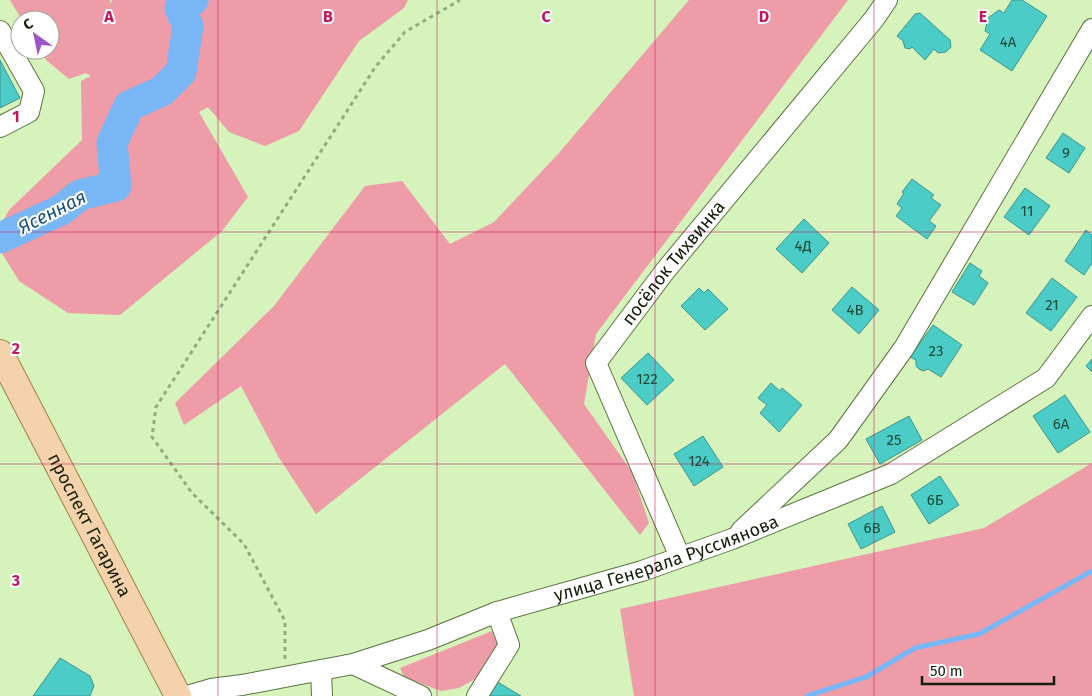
<svg xmlns="http://www.w3.org/2000/svg" width="1092" height="696" font-family="'Fira Sans',sans-serif">
  <style>
    .green { fill: #ed9ca8 }
    .lines { fill: none; stroke-linecap: round; stroke-linejoin: round }
    .stream { stroke: #79b6f6; stroke-width: 5 }
    .river { stroke: #79b6f6; stroke-width: 31 }
    .building { fill: #4bccc6; stroke: #419490 }
    .minor-casing { stroke: #597340; stroke-width: 22 }
    .major-casing { stroke: #a0814f; stroke-width: 28 }
    .path { stroke: #93ab7e; stroke-width: 3; stroke-dasharray: 4 4; stroke-linecap: butt }
    .minor { stroke: #fff; stroke-width: 20 }
    .major { stroke: #f4d3ac; stroke-width: 26 }
    .grid { fill: none; stroke: #c2185b; stroke-width: 1; stroke-opacity: 0.55 }
    .labels { text-anchor: middle; dominant-baseline: central; stroke-width: 4; stroke-linejoin: round; paint-order: stroke }
    .number-label { font-size: 15px; fill: #224a38 }
    .street-label { font-size: 18px; fill: #141e09; stroke: #fff }
    .water-label { font-size: 19px; font-style: italic; fill: #184f82; stroke: #fff }
    .grid-label { font-size: 16px; text-anchor: middle; font-weight: bold; fill: #c2185b; stroke: #fff; stroke-width: 4; stroke-linejoin: round; paint-order: stroke }
  </style>
  <rect width="100%" height="100%" fill="#d5f3ba"/>
  <g class="green">
    <path d="M10,0h100v4l2,-4h296l-4,8 -45,33 -60,90 -34,15 -36,-14 -21,-25 -9,5 49,85 -26,34 -102,84 -52,-2 -49,-32 -19,-31v-24l9,-16 73,-70 -1,-59 10,-5 -5,-3 -17,6 -23,-19 -6,-10h10v-30h-28z"/>
    <path d="M689,0h159l-252,334 -12,70 48,68 17,51 -9,12 -135,-171 -189,150 -38,-58 -37,-70 -57,39 -9,-22 99,-97 91,-120 37,-5 48,63 44,-22 65,-69z"/>
    <path d="M1092,463v233h-458l-14,-87 364,-81z"/>
    <path d="M492,631l7,16 -13,26 -27,15 -18,3 -37,-14 -4,-9z"/>
  </g>
  <g class="lines">
    <path class="stream" d="M807,696l59,-19 49,-29 64,-14 113,-63"/>
    <path class="river" d="M0,238l61,-28 19,-15 36,-9 -4,-43 17,-37 33,-15 19,-19 7,-46 -8,-18 13,-8"/>
  </g>
  <g class="building">
    <path d="M1012,0h10l25,16 -35,55 -32,-21 10,-16 -5,-3 3,-13 11,-8 5,3z"/>
    <path d="M920,13l30,27 1,7 -5,5 -8,1 -4,-4 -9,11 -13,-13 -2,2 -5,-1 -2,-7 -6,-5 18,-22z"/>
    <path d="M0,60l20,38 -20,10z"/>
    <path d="M1063,133l22,15 -16,25 -23,-15z"/>
    <path d="M912,179l22,16 -3,3 10,7 -12,16 7,5 -9,13 -31,-23 6,-8 -5,-4 7,-11 -2,-1z"/>
    <path d="M1025,188l25,18 -21,29 -25,-18z"/>
    <path d="M804,219l25,24 -27,30 -26,-24z"/>
    <path d="M1086,230l6,5v28l-8,12 -19,-14z"/>
    <path d="M970,263l12,8 -3,5 9,7 -14,22 -22,-13z"/>
    <path d="M1052,278l25,19 -26,34 -25,-18z"/>
    <path d="M852,287l27,23 -20,24 -27,-24z"/>
    <path d="M699,288l5,5 4,-4 20,20 -23,21 -24,-24z"/>
    <path d="M933,325l29,20 -21,32 -13,-8 -5,2 -4,-2 -3,-3v-6l-6,-3z"/>
    <path d="M648,353l26,27 -27,25 -26,-27z"/>
    <path d="M1092,359v13l-6,-6z"/>
    <path d="M771,383l9,8 2,-3 20,17 -23,27 -19,-19 7,-8 -9,-7z"/>
    <path d="M1065,395l25,37 -32,21 -25,-37z"/>
    <path d="M909,416l13,24 -42,24 -14,-25z"/>
    <path d="M703,436l20,31 -29,19 -20,-32z"/>
    <path d="M940,476l19,29 -30,19 -18,-29z"/>
    <path d="M882,506l13,26 -34,17 -13,-25z"/>
    <path d="M60,658l30,18 4,10 -4,10h-57z"/>
    <path d="M496,681l25,15h-33z"/>
  </g>
  <g class="lines">
    <g class="minor-casing">
      <g id="minor">
        <path d="M0,31l34,60 -5,21 -29,15"/>
        <path d="M741,531l97,-91 66,-92 188,-319"/>
        <path id="s1" d="M680,557l-84,-194 69,-92 209,-252 13,-19"/>
        <path d="M353,664l68,32"/>
        <path d="M321,670l1,26"/>
        <path id="s2" d="M187,696l24,-7 31,-4 111,-21 75,-24 69,-28 145,-41 90,-32 159,-65 155,-96 46,-62"/>
        <path d="M477,696l32,-51 -12,-33"/>
      </g>
    </g>
    <g class="major-casing">
      <g id="major">
        <path id="s3" d="M0,353l178,343"/>
      </g>
    </g>
    <path class="path" d="M285,659v-38l-41,-77 -52,-51 -40,-56 4,-30 220,-341 29,-34 55,-32"/>
    <use href="#minor" class="minor"/>
    <use href="#major" class="major"/>
  </g>
  <path class="grid" d="M218,0v696M437,0v696M655,0v696M874,0v696M0,232h1092M0,464h1092"/>
  <g class="labels">
    <g class="number-label">
      <text x="1008" y="42">4А</text>
      <text x="1066" y="153">9</text>
      <text x="1027" y="211">11</text>
      <text x="803" y="246">4Д</text>
      <text x="1052" y="305">21</text>
      <text x="855" y="310">4В</text>
      <text x="936" y="351">23</text>
      <text x="647" y="379">122</text>
      <text x="1061" y="424">6А</text>
      <text x="894" y="440">25</text>
      <text x="699" y="461">124</text>
      <text x="935" y="500">6Б</text>
      <text x="872" y="528">6В</text>
    </g>
    <g class="street-label">
      <text stroke="none"><textPath href="#s1" startOffset="338">посёлок Тихвинка</textPath></text>
      <text stroke="none"><textPath href="#s3" startOffset="194">проспект Гагарина</textPath></text>
      <text stroke="none"><textPath href="#s2" startOffset="500">улица Генерала Руссиянова</textPath></text>
    </g>
    <g class="water-label">
      <text transform="translate(52 212) rotate(-27)">Ясенная</text>
    </g>
  </g>
  <g class="grid-label">
    <text x="109" y="22">A</text>
    <text x="328" y="22">B</text>
    <text x="546" y="22">C</text>
    <text x="764" y="22">D</text>
    <text x="983" y="22">E</text>
    <text x="16" y="122">1</text>
    <text x="16" y="354">2</text>
    <text x="16" y="586">3</text>
  </g>
  <g transform="translate(35 35) rotate(327)"><circle r="24" fill="#ffffff" stroke="#a1a59d"/>
  <path d="M0-4L9 19L0 12L-9 19Z" fill="#9d56c9"/>
  <text y="-8" font-size="14" font-weight="bold" text-anchor="middle" fill="#141e09">С</text>
  </g>
  <path d="M922 676v8h132v-8" fill="none" stroke="#141e09" stroke-width="2.5"/>
  <text x="930" y="676" font-size="15" fill="#141e09" stroke="#ffffff" stroke-width="4" paint-order="stroke">50 m</text>
</svg>
